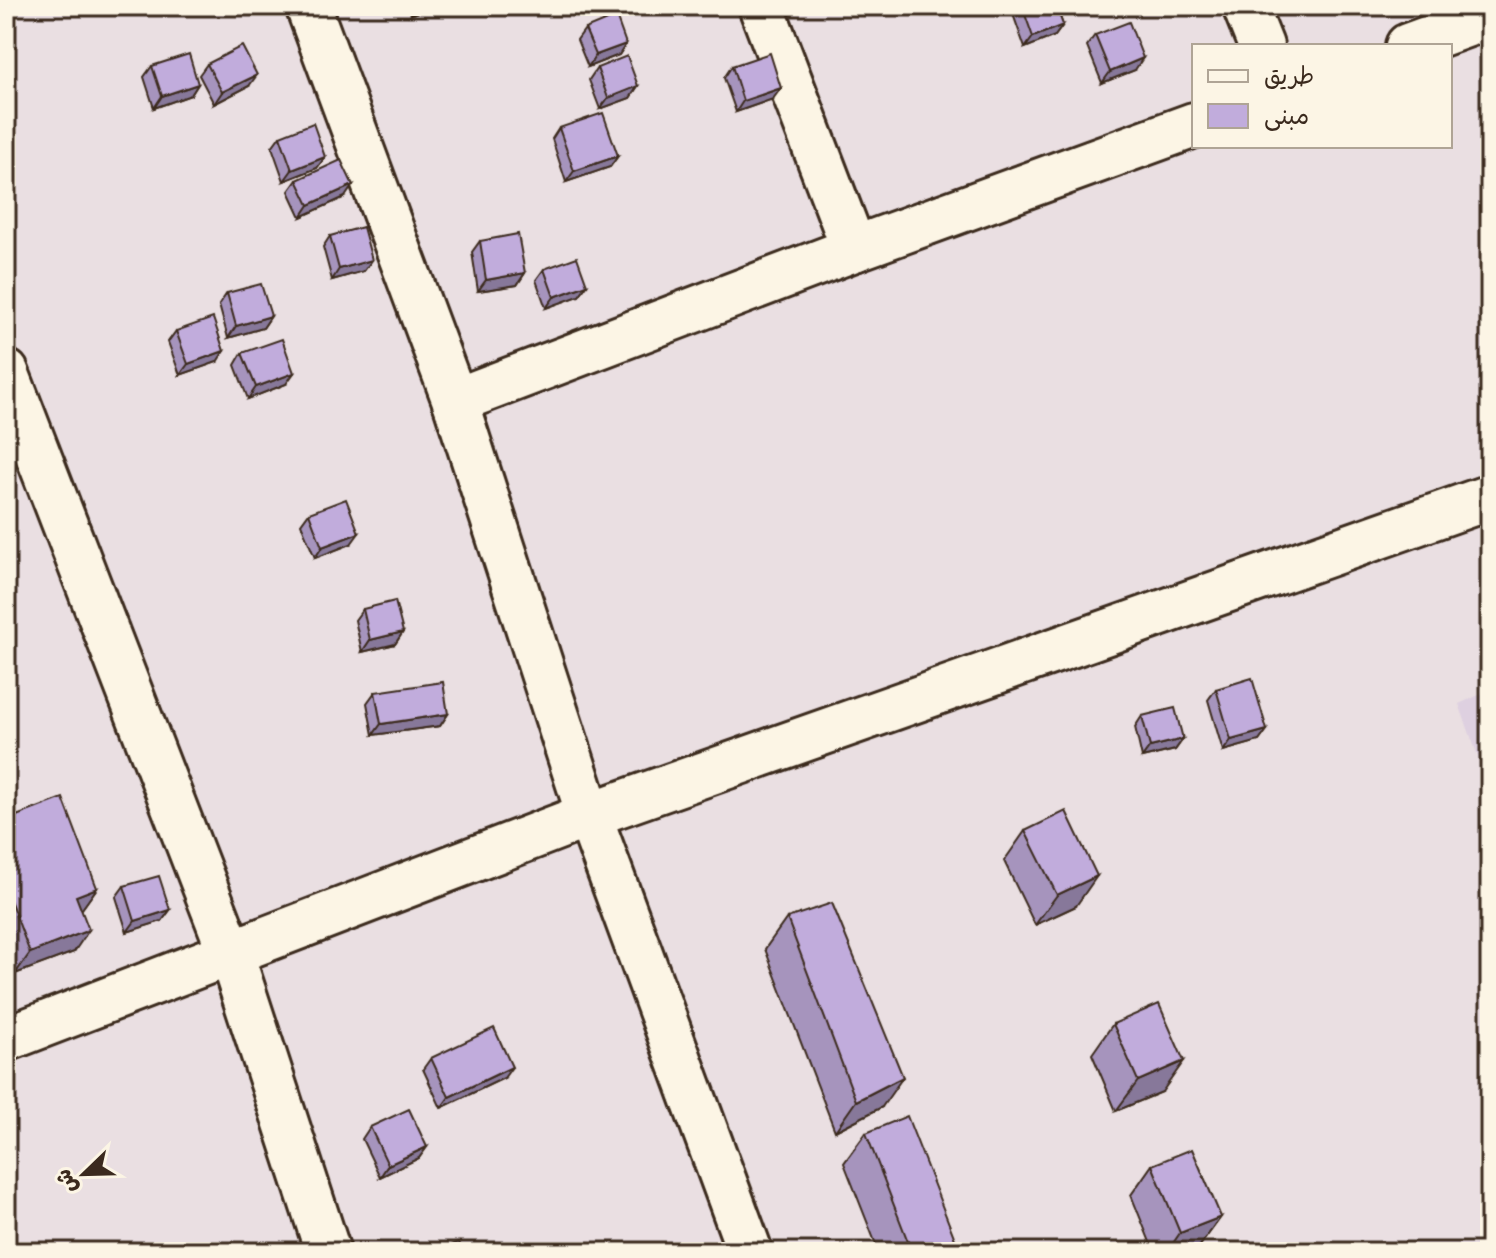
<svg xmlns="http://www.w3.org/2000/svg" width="1496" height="1258" font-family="Sriracha,'Playpen Sans Arabic',sans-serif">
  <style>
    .built { fill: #ded0e0 }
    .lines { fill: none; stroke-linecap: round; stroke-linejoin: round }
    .street-casing { stroke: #3b2a1e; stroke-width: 50 }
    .street { stroke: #fcf5e5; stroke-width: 44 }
    .wall { fill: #a694bd; stroke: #3b2a1e; stroke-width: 2 }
    .shaded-wall { fill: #87789a; stroke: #3b2a1e; stroke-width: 2 }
    .building { fill: #c1acdc; stroke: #3b2a1e; stroke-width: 2 }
  </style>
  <rect width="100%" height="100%" fill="#eadfe2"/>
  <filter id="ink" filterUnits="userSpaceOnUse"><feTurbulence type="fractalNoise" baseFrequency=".0125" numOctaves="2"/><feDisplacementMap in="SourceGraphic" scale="16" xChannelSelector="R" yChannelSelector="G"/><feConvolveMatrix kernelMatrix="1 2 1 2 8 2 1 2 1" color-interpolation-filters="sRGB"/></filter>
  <g filter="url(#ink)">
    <path class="built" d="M1490,690v99l-31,-85z"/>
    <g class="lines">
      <g class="street-casing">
        <g id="street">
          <path d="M308,6l147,395 134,414 161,437"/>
          <path d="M761,6l93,243"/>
          <path d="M1245,6l16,40"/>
          <path d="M1408,46l82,-30"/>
          <path d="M6,372l225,582 97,298"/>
          <path d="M455,401l399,-152 340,-124"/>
          <path d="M6,1039l583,-224 901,-318"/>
        </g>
      </g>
      <use href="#street" class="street"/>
    </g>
    <g class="wall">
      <path d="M133,6h35l-33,8z"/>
      <path d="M408,6h26l-23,9z"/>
      <path d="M1018,6h38l7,19 -8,11 -30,12 -12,-34z"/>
      <path d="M585,29l41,15 -7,11 -31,12 -11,-27z"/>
      <path d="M1095,35l40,35 -33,13 -15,-37z"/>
      <path d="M207,64l42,22 -35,18 -15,-29z"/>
      <path d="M152,66l46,18 -7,11 -37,13 -10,-31z"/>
      <path d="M732,66l41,33 -37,13 -12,-34z"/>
      <path d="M597,68l41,18 -8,12 -30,11 -11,-29z"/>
      <path d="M559,128l59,28 -8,11 -44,15 -14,-43z"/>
      <path d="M280,136l45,21 -8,11 -33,13 -12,-34z"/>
      <path d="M297,180l48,17 -44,20 -12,-26z"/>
      <path d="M330,236l42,24 -8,11 -32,9 -9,-33z"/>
      <path d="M480,241l45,32 -8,12 -39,6 -6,-39z"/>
      <path d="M544,269l43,16 -8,11 -33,12 -10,-28z"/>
      <path d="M227,293l44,23 -8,12 -35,10 -9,-33z"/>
      <path d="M176,331l41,31 -37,13 -12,-33z"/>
      <path d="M242,353l44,31 -38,15 -13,-34z"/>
      <path d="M309,513l42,31 -36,14 -14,-34z"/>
      <path d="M363,609l40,23 -8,12 -33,8 -7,-32z"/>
      <path d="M1216,689l51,41 -8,11 -36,10 -15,-51z"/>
      <path d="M375,692l73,22 -8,12 -67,9 -6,-32z"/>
      <path d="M1142,716l41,23 -8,11 -33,8 -7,-31z"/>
      <path d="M6,820l91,68 -16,22 -7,42 -59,22 -9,-24z"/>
      <path d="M1025,831l51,75 -41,19 -31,-64z"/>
      <path d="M124,886l46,24 -8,11 -35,11 -11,-35z"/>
      <path d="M787,918l95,189 -47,24 -70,-182z"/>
      <path d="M1113,1024l49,68 -46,19 -24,-57z"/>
      <path d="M431,1058l73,20 -63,30 -18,-39z"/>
      <path d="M370,1127l57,20 -8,11 -39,19 -18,-38z"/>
      <path d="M866,1133l94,119h-81l-35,-89z"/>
      <path d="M1152,1165l69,52 -22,30 -11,5h-34l-23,-57z"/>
    </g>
    <g class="shaded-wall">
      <path d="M141,6h27l-33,8z"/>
      <path d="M418,6h16l-23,9z"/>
      <path d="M1063,25l-8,11 -30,12 8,-11z"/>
      <path d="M626,44l-7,11 -31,12 8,-12z"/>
      <path d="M1143,58l-8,12 -33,13 8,-11z"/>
      <path d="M257,75l-8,11 -35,18 8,-12z"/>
      <path d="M198,84l-7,11 -37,13 8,-12z"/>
      <path d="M638,86l-8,12 -30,11 8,-11z"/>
      <path d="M781,88l-8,11 -37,13 7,-11z"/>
      <path d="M618,156l-8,11 -44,15 8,-11z"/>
      <path d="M325,157l-8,11 -33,13 8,-11z"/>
      <path d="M353,185l-8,12 -44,20 8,-12z"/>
      <path d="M372,260l-8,11 -32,9 7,-11z"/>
      <path d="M525,273l-8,12 -39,6 8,-11z"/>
      <path d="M587,285l-8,11 -33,12 8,-11z"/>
      <path d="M271,316l-8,12 -35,10 8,-12z"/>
      <path d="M224,351l-7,11 -37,13 8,-11z"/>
      <path d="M294,373l-8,11 -38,15 8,-12z"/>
      <path d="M359,533l-8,11 -36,14 7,-11z"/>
      <path d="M403,632l-8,12 -33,8 8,-12z"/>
      <path d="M448,714l-8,12 -67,9 8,-11z"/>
      <path d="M1267,730l-8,11 -36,10 8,-11z"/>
      <path d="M1183,739l-8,11 -33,8 8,-11z"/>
      <path d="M1097,876l-21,30 -41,19 22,-30z"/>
      <path d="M97,888l-15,21 -21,9 15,-22z"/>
      <path d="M170,910l-8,11 -35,11 8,-11z"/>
      <path d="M89,930l-15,22 -59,22 15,-21z"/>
      <path d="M1184,1061l-22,31 -46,19 22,-30z"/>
      <path d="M512,1067l-8,11 -63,30 8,-11z"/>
      <path d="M903,1077l-21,30 -47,24 21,-30z"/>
      <path d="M427,1147l-8,11 -39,19 8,-12z"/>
      <path d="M1221,1217l-22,30 -11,5h-21l13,-19z"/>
    </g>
    <g class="building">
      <path d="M1022,6h34l7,19 -30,12z"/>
      <path d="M616,16l10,28 -30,11 -11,-26z"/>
      <path d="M1129,22l14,36 -33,14 -15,-37z"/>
      <path d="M242,46l15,29 -35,17 -15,-28z"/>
      <path d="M770,53l11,35 -38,13 -11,-35z"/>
      <path d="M189,54l9,30 -36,12 -10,-30z"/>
      <path d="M627,56l11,30 -30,12 -11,-30z"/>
      <path d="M603,113l15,43 -44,15 -15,-43z"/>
      <path d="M313,123l12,34 -33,13 -12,-34z"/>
      <path d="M341,160l12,25 -44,20 -12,-25z"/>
      <path d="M363,227l9,33 -33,9 -9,-33z"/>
      <path d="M518,234l7,39 -39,7 -6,-39z"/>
      <path d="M577,257l10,28 -33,12 -10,-28z"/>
      <path d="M261,284l10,32 -35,10 -9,-33z"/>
      <path d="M213,318l11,33 -36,13 -12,-33z"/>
      <path d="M282,339l12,34 -38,14 -14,-34z"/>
      <path d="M346,499l13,34 -37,14 -13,-34z"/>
      <path d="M395,601l8,31 -33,8 -7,-31z"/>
      <path d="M1252,678l15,52 -36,10 -15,-51z"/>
      <path d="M443,682l5,32 -67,10 -6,-32z"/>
      <path d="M1175,708l8,31 -33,8 -8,-31z"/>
      <path d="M63,798l34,90 -21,8 13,34 -59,23 -24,-64v-69z"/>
      <path d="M1066,811l31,65 -40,19 -32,-64z"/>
      <path d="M159,876l11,34 -35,11 -11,-35z"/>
      <path d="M832,903l71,174 -47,24 -69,-183z"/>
      <path d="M1159,1004l25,57 -46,20 -25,-57z"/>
      <path d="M494,1028l18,39 -63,30 -18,-39z"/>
      <path d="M409,1109l18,38 -39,18 -18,-38z"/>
      <path d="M907,1116l53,136h-48l-46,-119z"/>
      <path d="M1192,1149l29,68 -41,16 -28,-68z"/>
      <path d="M459,1242l4,10h-29z"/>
    </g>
  </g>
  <rect width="1496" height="1258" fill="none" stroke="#fcf5e5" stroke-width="32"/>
  <rect x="16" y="16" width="1464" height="1226" fill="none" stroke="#3b2a1e" stroke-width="3" filter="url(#ink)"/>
  <rect x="1192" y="44" width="260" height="104" fill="#fcf5e5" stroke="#afa495" stroke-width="2"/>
  <rect x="1208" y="70" width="40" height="12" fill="#fcf5e5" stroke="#afa495" stroke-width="2"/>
  <text x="1264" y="84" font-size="24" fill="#3b2a1e">طريق</text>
  <rect x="1208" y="104" width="40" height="24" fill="#c1acdc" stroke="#afa495" stroke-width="2"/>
  <text x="1264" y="124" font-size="24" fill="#3b2a1e">مبنى</text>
  <g transform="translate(84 1174) rotate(247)" stroke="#fcf5e5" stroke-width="6" paint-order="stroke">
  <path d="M0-6L14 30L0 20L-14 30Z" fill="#3b2a1e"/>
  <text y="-12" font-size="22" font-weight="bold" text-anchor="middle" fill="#3b2a1e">ش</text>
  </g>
</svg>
